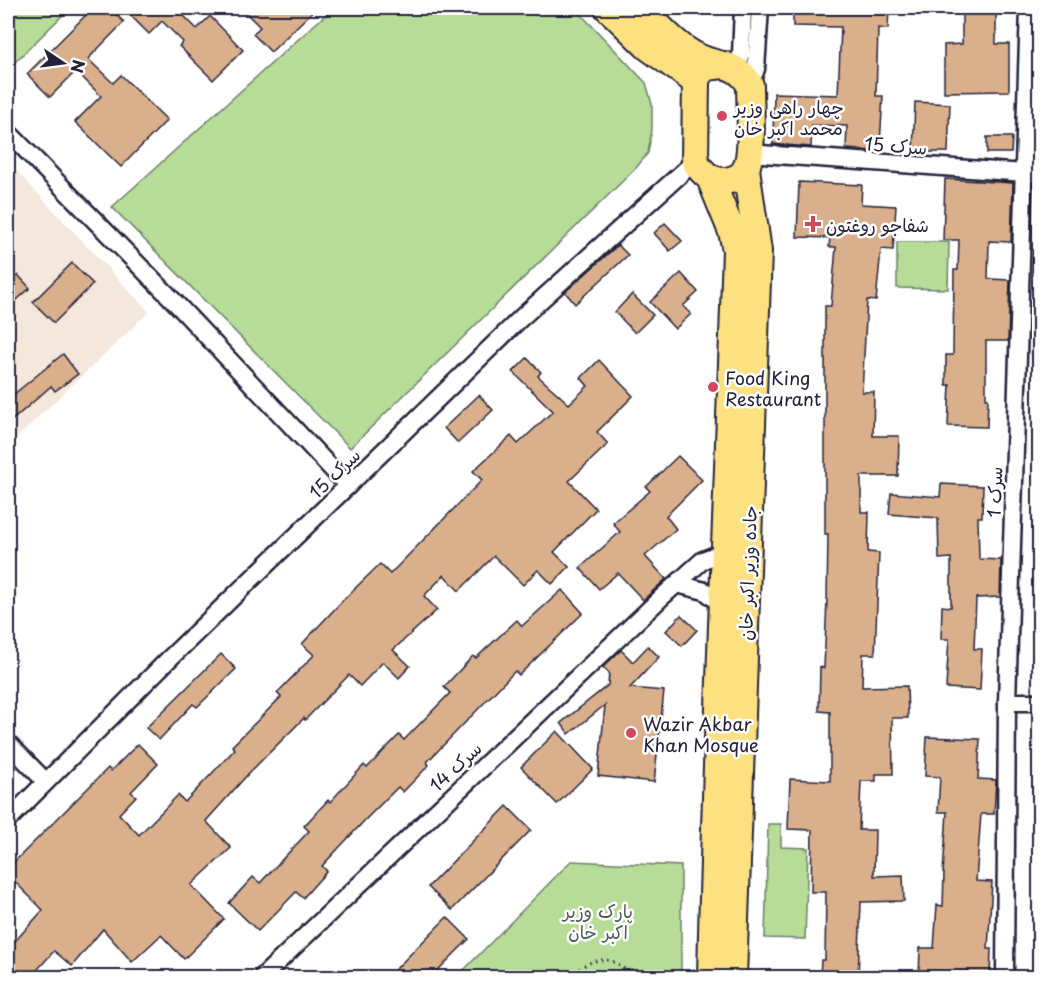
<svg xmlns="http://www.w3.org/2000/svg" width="1047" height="985" font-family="'Playpen Sans','Playpen Sans Arabic',sans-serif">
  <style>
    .built { fill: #f4e7dc }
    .green { fill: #b6dc98; stroke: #6c7f6a; stroke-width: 1.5 }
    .building { fill: #daaf8b; stroke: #22223b; stroke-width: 1.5 }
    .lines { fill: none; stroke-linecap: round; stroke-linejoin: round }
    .minor-casing { stroke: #22223b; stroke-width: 21 }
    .primary-casing { stroke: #22223b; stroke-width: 30 }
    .path { stroke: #22223b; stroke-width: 3; stroke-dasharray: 1.5 4.5; stroke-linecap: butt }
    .minor { stroke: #fff; stroke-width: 16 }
    .primary { stroke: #fde080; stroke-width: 26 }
    .poi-dot { fill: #d1495b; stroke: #fff; stroke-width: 2 }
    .labels { text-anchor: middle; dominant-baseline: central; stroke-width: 5; stroke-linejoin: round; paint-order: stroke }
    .poi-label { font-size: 18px; fill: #22223b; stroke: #fff; text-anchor: start }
    .street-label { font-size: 18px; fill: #22223b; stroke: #fff }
    .park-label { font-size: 18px; fill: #4e5a57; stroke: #fff }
  </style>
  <rect width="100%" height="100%" fill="#fff"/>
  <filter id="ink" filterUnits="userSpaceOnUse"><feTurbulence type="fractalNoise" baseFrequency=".0167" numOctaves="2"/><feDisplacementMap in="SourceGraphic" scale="12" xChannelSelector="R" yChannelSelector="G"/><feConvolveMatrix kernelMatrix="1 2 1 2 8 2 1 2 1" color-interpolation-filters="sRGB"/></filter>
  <g filter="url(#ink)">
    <path class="built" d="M8,162l141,150 -141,134z"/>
    <g class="green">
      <path d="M8,8h62l-62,61z"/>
      <path d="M333,8h242l71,75 6,21v25l-4,24 -12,15 -286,280 -238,-241z"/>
      <path d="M897,242h52l-1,47 -51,-1z"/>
      <path d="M768,824h13v23l27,1 -3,91 -40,-1z"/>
      <path d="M571,861l110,5v111h-224z"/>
    </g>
    <g class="building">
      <path d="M93,8h16l15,14 -36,37 25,24 8,-8 46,45 -46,47 -46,-45 26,-26 -25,-25 -26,26 -23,-23z"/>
      <path d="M123,8h53l21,21 13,-13 33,34 -30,30 -34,-34 4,-4 -21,-21 -13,13z"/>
      <path d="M241,8h75l-45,44 -18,-18 7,-7z"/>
      <path d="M793,8h96l-1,21 -10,-1 -2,68h7l-1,15 -2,33 -6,-1v8l-28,-2 1,-23 -35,-1 -1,22 -38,-3 1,-51 64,2 3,-68 -48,-1z"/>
      <path d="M962,8h34v36h13v47l-65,1v-47l18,-1z"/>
      <path d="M915,102l35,2 -2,48h-35z"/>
      <path d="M987,137h25l-1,16h-24z"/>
      <path d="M945,179l68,4 -2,59 -22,-1 -1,38 22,1 -2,61h-22v57h2l-1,29 -39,-1 2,-41h-4v-30h7l1,-85h4l1,-30h-16z"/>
      <path d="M799,182l63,3 -1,19 35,2 -3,44 -12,-1 -5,52 -9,-1 -5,92h12l-1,44h26l-1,40h-37v36h8l-1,40 11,1 -4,101h-12l-1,33 45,-1 1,32h-16l1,56h-17v7h-15l-2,49h16l-1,46 29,-1 1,26 -43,1 -3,76h-38l1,-18h4l1,-68h-15l1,-62 -24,-1 2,-50 40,2v-69l-11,-1 1,-44 4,1 3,-68 1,-66h-3v-228h6l5,-59h-7l1,-9 -33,-1z"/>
      <path d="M665,223l17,18 -12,10 -16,-18z"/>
      <path d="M618,245l10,10 -53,49 -10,-12z"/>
      <path d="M72,263l21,21 -39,39 -21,-21z"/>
      <path d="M681,273l17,19 -15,14 8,8 -16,15 -25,-27z"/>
      <path d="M18,275l12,13 -22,20v-23z"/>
      <path d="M632,294l21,21 -18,18 -20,-21z"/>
      <path d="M63,354l15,20 -23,17 -4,-5 -43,38v-25z"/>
      <path d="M527,358l14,14 -3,4 31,28 19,-18 -7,-8 18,-18 34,36 -36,36 11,12 -39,37 27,28 -42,43 15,15 -17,17 -14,-14 -15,15 -29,-29 -35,35 -15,-16 -20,21 13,14 -44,40 17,16 -11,12 -16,-16 -23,24 -11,-11 -44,45 -1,-2 -55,55 -43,48 25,27 -40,37 33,34 -40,40 -23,-24 -29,27 -29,-33 -31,37 -18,-15 -24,27h-22v-29l35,-39 -35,-35v-7l100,-100 3,3 27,-27 20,20 -27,28 5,4 -17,18 20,21 39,-40 7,7 50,-53 -3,-3 49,-49 -4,-4 37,-38 -12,-11 43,-46 35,-34 10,10 92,-94 -9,-9 38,-35 7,8 35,-33 -40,-39z"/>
      <path d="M479,395l14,15 -35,33 -14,-15z"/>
      <path d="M678,456l24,24 -36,36 10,13 -31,27 21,23 -23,21 -25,-27 -19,16 -19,-21 40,-36 -7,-9 37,-32 -4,-4z"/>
      <path d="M941,484l42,2 -1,31h-4l1,42 22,1 -1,37 -24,1 -2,51h8l-2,41 -34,-2 3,-49h-8l1,-33 9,1v-49l-12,1 -1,-41 -49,-4 2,-21 49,4z"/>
      <path d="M562,590l21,23 -64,62 -4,-4 -88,91 2,3 -26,27 -5,-5 -33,33 -43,46 5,5 -24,27 -7,-6 -38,39 -29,-28 24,-26 7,6 49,-52 -5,-5 24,-26 2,2 34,-37 3,3 32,-33 5,5 46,-47 -6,-6 29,-31 3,2 41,-38 5,6z"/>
      <path d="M681,615l16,15 -15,16 -16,-15z"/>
      <path d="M648,646l11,11 -29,31 34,3 -10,91 -56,-6 7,-71 -36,29 -8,-11 47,-38 1,-12 -6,-6 18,-17 12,12z"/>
      <path d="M221,654l15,15 -39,38 -4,-3 -34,36 -13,-12z"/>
      <path d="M557,731l36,38 -36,35 -36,-37z"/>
      <path d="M927,737l53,2 -2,40 18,1 -2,34h-13l-5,67 16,1 -4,67h3l-1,29h-71l1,-30h14l3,-43 6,1 1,-33h-1l4,-61h-9l2,-35 -15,-1z"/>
      <path d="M507,806l24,24 -79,80 -24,-23z"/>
      <path d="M447,917l22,22 -39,39h-43z"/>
    </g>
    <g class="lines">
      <g class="minor-casing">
        <g id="minor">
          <path d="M737,69l4,-14 2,-47"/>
          <path d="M750,85l6,-16 4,-61"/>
          <path d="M8,132l162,165 178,189"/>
          <path d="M749,153l291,21"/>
          <path d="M677,584l28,7 19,15"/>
          <path d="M1007,702h33"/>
          <path d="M8,743l38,39"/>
          <path d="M8,820l161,-161 353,-342 173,-156"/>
          <path d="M261,978l402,-382 40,-36 23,-9"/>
          <path d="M1005,978l2,-276 22,-694"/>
        </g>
      </g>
      <g class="primary-casing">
        <g id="primary">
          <path d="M608,8l40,39 48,35"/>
          <path d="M640,8c18,16 35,38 58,49 22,11 38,4 52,28 0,19 4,70 -5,85 -3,7 -13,10 -20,11 -14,1 -23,-8 -30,-20l1,-79 2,-7 8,-8 18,-2"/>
          <path d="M710,178l22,54 4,18c-8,243 -20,485 -25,728"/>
          <path d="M733,978l25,-727 -12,-82"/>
        </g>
      </g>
      <path class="path" d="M571,978c16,-22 45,-26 60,0"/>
      <use href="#minor" class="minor"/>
      <use href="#primary" class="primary"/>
    </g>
  </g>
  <g class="poi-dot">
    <circle cx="722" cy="116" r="6"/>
    <path d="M810 215h6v6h6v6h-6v6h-6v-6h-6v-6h6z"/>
    <circle cx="713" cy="387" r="6"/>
    <circle cx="631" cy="733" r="6"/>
  </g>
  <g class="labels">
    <g class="poi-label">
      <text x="734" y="106">چهار راهی وزیر<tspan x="734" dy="21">محمد اکبر خان</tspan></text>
      <text x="826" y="224">شفاجو روغتون</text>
      <text x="725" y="377">Food King<tspan x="725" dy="21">Restaurant</tspan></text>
      <text x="643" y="723">Wazir Akbar<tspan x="643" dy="21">Khan Mosque</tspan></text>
    </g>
    <g class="street-label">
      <text transform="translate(896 145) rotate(4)">سرک 15</text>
      <text transform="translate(334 473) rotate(-44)">سرک 15</text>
      <text transform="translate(994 492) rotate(-88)">سرک 1</text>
      <text transform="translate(747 573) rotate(-88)">جاده وزیر اکبر خان</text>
      <text transform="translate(455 766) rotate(-43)">سرک 14</text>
    </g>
    <g class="park-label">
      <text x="598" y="910">پارک وزیر<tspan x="598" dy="21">اکبر خان</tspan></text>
    </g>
  </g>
  <rect width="1047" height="985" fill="none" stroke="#fff" stroke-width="30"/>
  <rect x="15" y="15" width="1017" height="955" fill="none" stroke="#22223b" stroke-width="2" filter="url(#ink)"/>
  <g transform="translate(63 63) rotate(103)" stroke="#ffffff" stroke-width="4.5" paint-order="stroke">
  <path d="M0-4.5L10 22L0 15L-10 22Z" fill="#22223b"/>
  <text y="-9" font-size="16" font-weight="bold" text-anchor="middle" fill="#22223b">N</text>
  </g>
</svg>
